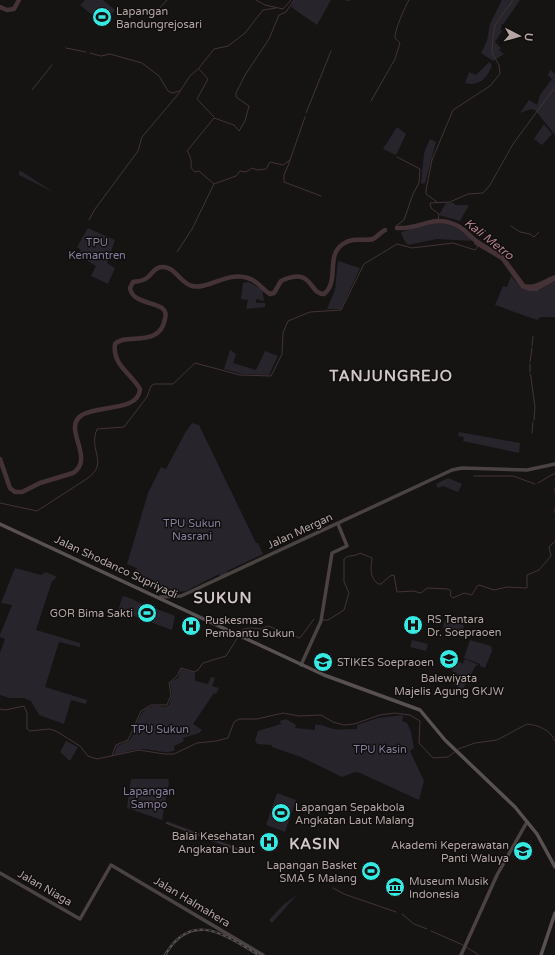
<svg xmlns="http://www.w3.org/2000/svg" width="555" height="955" font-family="'Varela Round',sans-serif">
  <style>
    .green { fill: #27242c }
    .water { fill: #443237 }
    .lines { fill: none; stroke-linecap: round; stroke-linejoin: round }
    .stream { stroke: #443237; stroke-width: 1 }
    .river { stroke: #443237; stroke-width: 4.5 }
    .secondary { stroke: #4a4342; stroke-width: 3.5 }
    .primary { stroke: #595151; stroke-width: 3.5 }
    .rail-casing { stroke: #554e4d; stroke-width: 2.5 }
    .rail { stroke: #100f0e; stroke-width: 1; stroke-dasharray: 3; stroke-linecap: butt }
    .labels { text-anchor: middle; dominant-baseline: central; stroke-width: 3; stroke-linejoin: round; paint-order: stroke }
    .poi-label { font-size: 11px; fill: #b5a5a5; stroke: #100f0e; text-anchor: start }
    .park-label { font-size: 11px; fill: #897d9f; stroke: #100f0e }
    .street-label { font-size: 11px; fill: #b5a5a5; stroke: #100f0e }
    .water-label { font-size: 12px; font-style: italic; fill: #af7d89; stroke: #100f0e }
    .district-label { font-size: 15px; font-weight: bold; letter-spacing: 1px; fill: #d1c7c6; stroke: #100f0e }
  </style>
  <rect width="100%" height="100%" fill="#151413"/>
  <g class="green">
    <path d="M85,0h18l12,10 -12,14 -23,-19z"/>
    <path d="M294,0h37l-14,25 -26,-18z"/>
    <path d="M502,0h18l-20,29 2,2 -7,11 6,6 -2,2 5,4 -11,7 -12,-8 6,-12 3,-17z"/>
    <path d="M489,62l3,3c-4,13 -14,22 -27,18l4,-11 7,3z"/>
    <path d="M550,70l5,4v61l-20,-25 -4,-1 -11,4 9,-13 8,5 3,-10 12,-16 -4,-4z"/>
    <path d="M544,124l8,10 -10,11 -8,-6z"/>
    <path d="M397,127l9,7 -10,21 -13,-6z"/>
    <path d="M430,139l6,3 -11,41 -4,1 3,-31z"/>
    <path d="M19,171h2l32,21 -34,-17z"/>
    <path d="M446,203h8l1,2h14l-9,16 -21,-6z"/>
    <path d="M439,222l18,6 12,7 3,6 -35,-2 -29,6 -4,-5 -3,-8z"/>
    <path d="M88,228l27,12 -8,23 8,5 -7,16 -17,-8 5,-10 -18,-11 3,-5 -4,-3z"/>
    <path d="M338,261l22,7 -19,41h-14l8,-19z"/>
    <path d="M511,276l10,12 19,2 15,-9v36h-14l-4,3 -42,-15 8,-19 4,1z"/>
    <path d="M248,282l14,7 2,12 -8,-2v4h9v4l-19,2 2,-9 -7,-1 2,-16z"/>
    <path d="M230,350l6,4 -3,9 23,7 9,-19 13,5 -9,19 -27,-1 -18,-5z"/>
    <path d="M192,423l7,2 57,118h2l5,11 -36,17 1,2 -8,4 -1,-3 -33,17 -23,2 -8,-12 -21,-7 3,-6 -10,-4 21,-71 13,-26 5,2 19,-36z"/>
    <path d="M459,432l61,11 -1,10 -56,-12 1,-4 -6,-1z"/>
    <path d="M448,478l14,6 -4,8 -15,-6 -5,2 -2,-4z"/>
    <path d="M15,568l26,7 5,-3 11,5 -5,4 -16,49 44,13v4l-21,-5 -14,45 42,13 -1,4 -15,-4 -7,24 -25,-9 -8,-14 -7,-3h-14l-10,-3v-42l5,-14 -5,-2v-2l12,-30 -11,-2z"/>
    <path d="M123,596c11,2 16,8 24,10 10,3 19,6 28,10l-3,14 -54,-20z"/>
    <path d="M446,620l18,5 -1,6 -19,-2 -1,-5z"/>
    <path d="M412,640l16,4 -2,7 -16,-4z"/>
    <path d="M470,640l21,6 1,5 -7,17 -5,-2v-2l-16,-6z"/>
    <path d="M465,659l14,6h-3l-13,24 -9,-4 4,-11 -6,-3 4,-10 6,2v2z"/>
    <path d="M181,669l14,4v8l13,3 3,-7 4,1 -3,8 7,2 -3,6 -2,-1 -21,31 9,6 -3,3 -16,5 1,3 -10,5 1,4c-11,5 -21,-1 -32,-1 -10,0 -20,4 -29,6l3,-9 13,-6c7,-11 7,-31 23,-34 6,-1 11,3 16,-1l3,-11 -2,-12 8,-4z"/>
    <path d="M403,715l-1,6 5,2 4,9 3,16 -4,3 14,30 -5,19 -59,-27 -5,-1 -13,5 -41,-20 -29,-10v-2l-15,-1 -2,-4 3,-9 23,-7 -1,-3 6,-2 10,6 -1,3 20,2v-5c8,-1 12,3 19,4 7,1 16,0 23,0v-4l21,-7z"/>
    <path d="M66,741l12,6 -8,14 -10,-9z"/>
    <path d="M131,779h37l1,4 -7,37 -35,-12z"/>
    <path d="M277,793l19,7 -11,32 -19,-7z"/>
    <path d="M167,821l82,31 -1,3 -82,-31z"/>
    <path d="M297,895l-25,28 -3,-3 14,-15z"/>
  </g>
  <path class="water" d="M477,239l27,17 21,28c10,3 20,-6 30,-9v6l-18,10h-8l-8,-3 -20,-28 -27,-16z"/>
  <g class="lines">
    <g class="stream">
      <path d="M256,0l9,5 18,4 8,-9"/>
      <path d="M346,0h4"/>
      <path d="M158,10l9,-10"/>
      <path d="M66,48l20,4"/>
      <path d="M90,53l11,3 9,-2 32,9 17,13 9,15 4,2 8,-2 10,-15 9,-8 15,-19 14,-3 17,-13 18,-23 13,-2"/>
      <path d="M199,69l9,10 -11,20 17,18"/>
      <path d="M32,90l20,-25"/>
      <path d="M371,101l24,-42 5,-16 -5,-5c-1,-6 10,-32 14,-38"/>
      <path d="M306,113l25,-62"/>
      <path d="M290,161l-6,14v7l37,14"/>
      <path d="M214,184l22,-8 4,-5 6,1 6,-4 5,2 9,-1 4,-7 13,3 7,-5 15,-43"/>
      <path d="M437,202l-11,-8v-4l6,-30 21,-50 37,-24 10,-12 -1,-9 -7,-12 1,-16 2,-12 18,-25"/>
      <path d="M89,220l6,-11 43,-58 4,-14 38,-45"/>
      <path d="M438,220l1,-6 -8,-6 -1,-5 20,-1 18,-8 15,-1 7,-8 23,-41 42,-57"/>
      <path d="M396,226l8,-6 9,-26 6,-11 1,-14 -23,-12"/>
      <path d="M511,226l9,6 10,2 4,3 5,-5"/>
      <path d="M177,252l15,-23 22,-45 -15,-13 -4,1c-7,-5 -2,-9 -5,-15 0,-2 -2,-4 -3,-6l27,-33 20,7 5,6 6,-10 4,-15 -13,-9v-4l9,-18 24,-36 10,-24 7,-3 8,-12"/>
      <path d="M532,346l1,-10"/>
      <path d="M530,362l2,-14"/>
      <path d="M530,364v8"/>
      <path d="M530,374l1,3"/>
      <path d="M531,378l4,29 -1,13"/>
      <path d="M532,433l1,-11"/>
      <path d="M474,476h39l22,8"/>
      <path d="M538,483l17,-10"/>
      <path d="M555,488v4"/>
      <path d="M0,503l37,8 51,-33c21,-16 0,-27 9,-49l27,-2 23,-30 4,-11 3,-2h19l22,-21 45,12 31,1 11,-22 1,-21 5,-12 22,-9 31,-2 23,-46 33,-20 15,4 41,-5 22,7 3,-4"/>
      <path d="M555,508v5"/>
      <path d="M323,620h5l16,-10 5,-17 -5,-11v-23c5,-5 11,-2 16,-6l12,5c-1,11 -3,18 6,26h3l9,-8 4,-1 3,17 16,-1 8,2 6,-5 21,1 3,2 -1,4 3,3 11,-5 8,2 5,-9 2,-1 15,5 13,-3 20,1v-13l12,-5 12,-14 -2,-9 6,-6"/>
      <path d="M0,709l5,1 19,-4 3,7v16l3,2 19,-2 7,2 24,15 8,10 9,3 42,-9 25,4h10l23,-11 19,-2 12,-3 6,-16 5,-3h18l26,-6 16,3 22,-1 12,7 11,3 10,-1 26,-9 15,-2 15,2 10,6 -1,22 14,15 15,-1 8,-6"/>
      <path d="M458,749l17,-6 22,-3 30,-16c11,1 24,6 28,17"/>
      <path d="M112,756l4,-11 12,-5 13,-29 10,-6h16l4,-10 -2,-12 8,-7 4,-8 13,4 4,-2 5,-7 23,-7 17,-27 8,-1 10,1 7,-3 32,12 14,-19"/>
      <path d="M166,823l82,30"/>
      <path d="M333,888l11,6 52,18"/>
      <path d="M402,914l12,10 13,5"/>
      <path d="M431,931l32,14"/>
      <path d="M466,947l13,8"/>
    </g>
    <g class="river">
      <path d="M0,7l7,3 7,-1 5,-9"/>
      <path d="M397,228c25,2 35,-15 61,-2 8,4 14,13 22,18"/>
      <path d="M0,459l10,29 5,4h7l18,-9 33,-10c23,-15 -12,-45 9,-58 15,-10 57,-3 58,-26 -9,-16 -28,-24 -25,-45 11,-12 44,5 50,-25 1,-5 1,-8 -3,-11 -10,-6 -30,-6 -32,-20l3,-6c5,-1 12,-1 15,-5 5,-4 7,-10 14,-10 13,-1 18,16 30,19 16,4 35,-15 56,-8 10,3 14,11 22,16l4,-1 7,-12c33,-15 27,13 43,13 16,-13 1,-38 19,-50 11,-8 21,-2 30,-5 4,-2 8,-7 12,-9"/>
    </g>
    <g class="secondary">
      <path d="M160,597l21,-1 11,-5 260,-121 10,-2 65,2 28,-6"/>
      <path d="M301,665l20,-44 11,-68 15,-7 -9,-22"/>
      <path d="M0,873l80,46 31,-54 152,90"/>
      <path d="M461,955l36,-80 30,-53"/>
    </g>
    <g class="primary">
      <path d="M0,524l324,151 96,35 25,30 70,67 22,27 18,33"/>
      <path d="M541,955l14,-42"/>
    </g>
    <g class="rail-casing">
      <path id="rail" d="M165,955c27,-46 61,-19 94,0"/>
    </g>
    <use href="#rail" class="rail"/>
  </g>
  <defs>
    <g id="stadium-disc" transform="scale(1)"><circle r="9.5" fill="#36eae4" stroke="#100f0e"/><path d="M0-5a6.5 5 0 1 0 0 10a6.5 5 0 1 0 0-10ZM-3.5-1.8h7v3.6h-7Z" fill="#111"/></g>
    <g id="hospital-disc" transform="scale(1)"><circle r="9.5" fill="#36eae4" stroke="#100f0e"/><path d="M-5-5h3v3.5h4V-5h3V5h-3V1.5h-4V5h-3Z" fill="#111"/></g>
    <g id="university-disc" transform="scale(1)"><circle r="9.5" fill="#36eae4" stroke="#100f0e"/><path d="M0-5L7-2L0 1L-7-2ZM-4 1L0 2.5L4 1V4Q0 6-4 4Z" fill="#111"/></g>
    <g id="museum-disc" transform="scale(1)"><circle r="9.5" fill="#36eae4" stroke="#100f0e"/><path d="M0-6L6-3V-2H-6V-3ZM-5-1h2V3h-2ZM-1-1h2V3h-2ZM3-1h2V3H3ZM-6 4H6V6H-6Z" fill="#111"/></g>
  </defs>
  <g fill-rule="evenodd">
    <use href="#stadium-disc" x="102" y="17"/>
    <use href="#stadium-disc" x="147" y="613"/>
    <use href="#hospital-disc" x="413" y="625"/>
    <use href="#hospital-disc" x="191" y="626"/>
    <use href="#university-disc" x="449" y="659"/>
    <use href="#university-disc" x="323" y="662"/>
    <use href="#stadium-disc" x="281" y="813"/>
    <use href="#hospital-disc" x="269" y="842"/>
    <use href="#university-disc" x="523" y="851"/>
    <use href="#stadium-disc" x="371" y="871"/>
    <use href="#museum-disc" x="395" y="887"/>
  </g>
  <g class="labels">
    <g class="poi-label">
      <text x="116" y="11">Lapangan<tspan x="116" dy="13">Bandungrejosari</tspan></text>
      <text x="133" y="613" text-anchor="end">GOR Bima Sakti</text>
      <text x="427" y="619">RS Tentara<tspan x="427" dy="13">Dr. Soepraoen</tspan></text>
      <text x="205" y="620">Puskesmas<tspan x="205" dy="13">Pembantu Sukun</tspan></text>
      <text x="337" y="662">STIKES Soepraoen</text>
      <text x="449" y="678" text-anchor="middle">Balewiyata<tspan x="449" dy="13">Majelis Agung GKJW</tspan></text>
      <text x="295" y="807">Lapangan Sepakbola<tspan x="295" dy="13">Angkatan Laut Malang</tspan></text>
      <text x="255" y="836" text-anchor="end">Balai Kesehatan<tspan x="255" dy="13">Angkatan Laut</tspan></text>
      <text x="509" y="845" text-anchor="end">Akademi Keperawatan<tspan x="509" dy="13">Panti Waluya</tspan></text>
      <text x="357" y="865" text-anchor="end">Lapangan Basket<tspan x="357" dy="13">SMA 5 Malang</tspan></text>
      <text x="409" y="881">Museum Musik<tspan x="409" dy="13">Indonesia</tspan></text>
    </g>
    <g class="park-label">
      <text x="97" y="242">TPU<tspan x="97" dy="13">Kemantren</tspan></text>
      <text x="192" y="523">TPU Sukun<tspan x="192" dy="13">Nasrani</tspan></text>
      <text x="160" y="729">TPU Sukun</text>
      <text x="380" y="749">TPU Kasin</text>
      <text x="149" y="791">Lapangan<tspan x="149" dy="13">Sampo</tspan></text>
    </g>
    <g class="street-label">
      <text transform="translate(300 531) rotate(-25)">Jalan Mergan</text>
      <text transform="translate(116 567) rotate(25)">Jalan Shodanco Supriyadi</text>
      <text transform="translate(45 888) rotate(30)">Jalan Niaga</text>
      <text transform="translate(192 902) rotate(31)">Jalan Halmahera</text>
    </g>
    <g class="water-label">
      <text transform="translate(489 239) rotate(38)">Kali Metro</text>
    </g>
    <g class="district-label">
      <text x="391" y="376">TANJUNGREJO</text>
      <text x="223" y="598">SUKUN</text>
      <text x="315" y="844">KASIN</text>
    </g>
  </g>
  <g transform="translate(519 36) rotate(96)" stroke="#100f0e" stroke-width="3" paint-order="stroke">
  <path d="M0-3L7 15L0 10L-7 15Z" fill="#b5a5a5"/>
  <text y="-6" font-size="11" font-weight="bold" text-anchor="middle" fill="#b5a5a5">U</text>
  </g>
</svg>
